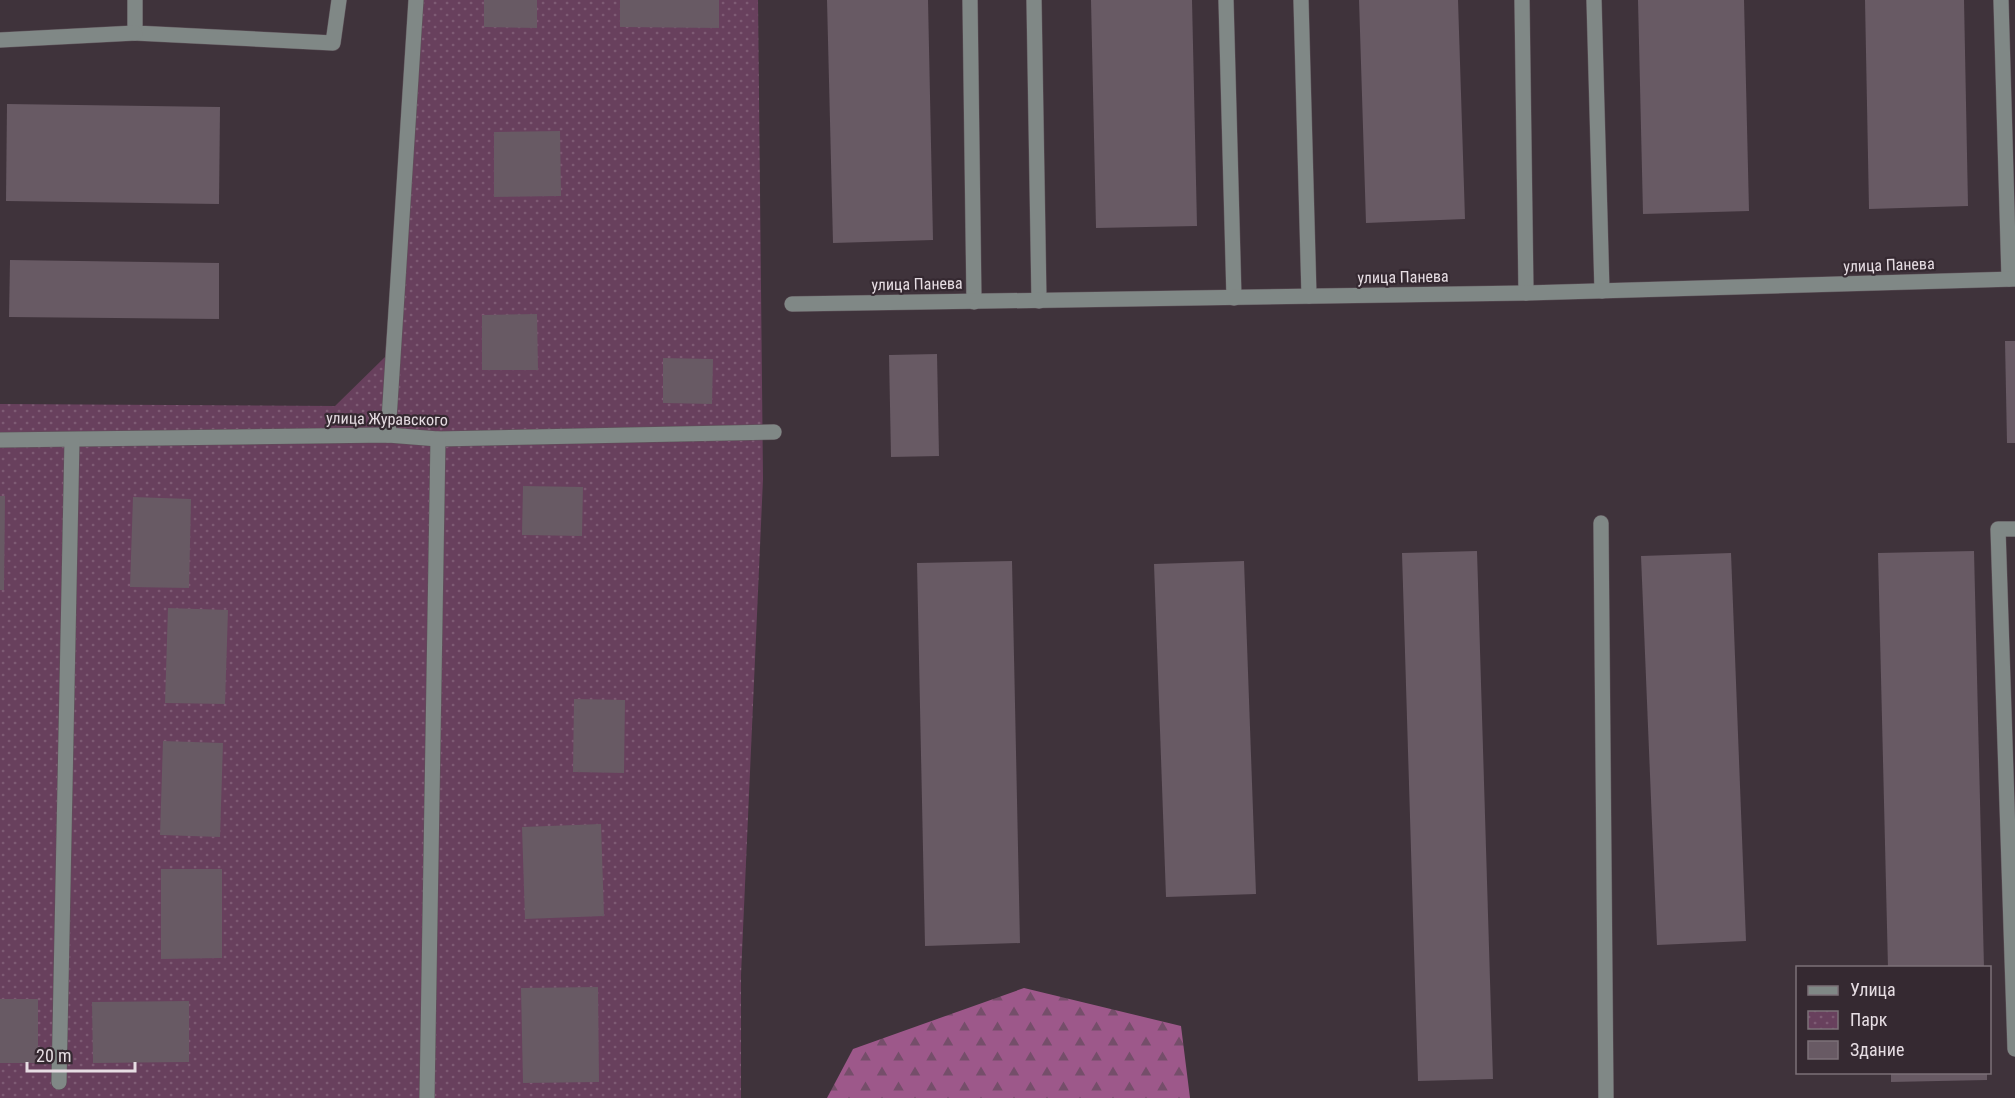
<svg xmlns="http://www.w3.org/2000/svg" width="2015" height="1098" font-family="'Roboto Condensed',sans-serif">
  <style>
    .forest { fill: url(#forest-firs) }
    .park { fill: url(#park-dots) }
    .building { fill: #685a64 }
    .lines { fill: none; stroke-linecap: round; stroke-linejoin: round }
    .minor-casing { stroke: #5d5259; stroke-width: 16 }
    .minor { stroke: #808886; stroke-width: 15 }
    .labels { text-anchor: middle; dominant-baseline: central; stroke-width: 4.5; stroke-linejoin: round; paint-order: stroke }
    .street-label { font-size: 16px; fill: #e6dde3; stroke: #352931 }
  </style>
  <defs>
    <pattern id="forest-firs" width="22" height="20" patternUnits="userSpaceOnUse" patternTransform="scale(1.5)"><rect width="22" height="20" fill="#9d588a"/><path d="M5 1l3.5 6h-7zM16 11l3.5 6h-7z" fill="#754e6a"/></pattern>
    <pattern id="park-dots" width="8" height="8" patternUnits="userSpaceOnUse" patternTransform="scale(1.5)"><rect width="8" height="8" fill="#68405d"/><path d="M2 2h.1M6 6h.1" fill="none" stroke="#7e5b74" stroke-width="1.8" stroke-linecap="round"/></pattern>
  </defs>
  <rect width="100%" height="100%" fill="#3f333b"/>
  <path class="forest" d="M1024,988l157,38 9,72h-363l26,-49z"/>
  <path class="park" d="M414,0h344l5,479 -22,496v123h-741v-694l335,2 50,-49z"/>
  <g class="building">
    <path d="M484,0h53v28l-53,-1z"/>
    <path d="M620,0h99v28l-99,-1z"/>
    <path d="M827,0h101l5,240 -100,3z"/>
    <path d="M1091,0h101l5,226 -101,2z"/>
    <path d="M1359,0h99l7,219 -99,4z"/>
    <path d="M1638,0h106l5,211 -106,3z"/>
    <path d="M1865,0h99l4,206 -99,3z"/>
    <path d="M7,104l213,3 -1,97 -213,-3z"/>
    <path d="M560,131l1,65 -67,1v-65z"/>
    <path d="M10,260l209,3v56l-210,-2z"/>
    <path d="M537,314l1,56h-56v-55z"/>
    <path d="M2005,341h10v102h-8z"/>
    <path d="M937,354l2,102 -48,1 -2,-102z"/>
    <path d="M663,358l50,1 -1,45 -49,-1z"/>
    <path d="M523,486l60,1 -1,49 -60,-1z"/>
    <path d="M0,496h5l-1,94h-4z"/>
    <path d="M133,497l58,2 -2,89 -59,-1z"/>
    <path d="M1477,551l16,528 -75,2 -16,-528z"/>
    <path d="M1974,551l10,417h-96l-10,-415z"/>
    <path d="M1731,553l15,388 -89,4 -16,-389z"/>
    <path d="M1012,561l8,382 -95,3 -8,-383z"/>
    <path d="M1244,561l12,333 -90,3 -12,-333z"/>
    <path d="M168,608l60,2 -3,94 -60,-1z"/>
    <path d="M574,699l51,1 -1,73 -51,-1z"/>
    <path d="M163,741l60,2 -3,94 -60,-2z"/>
    <path d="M601,824l3,92 -79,3 -3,-92z"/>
    <path d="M161,869h61v89l-61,1z"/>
    <path d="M598,987l1,95 -76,1 -2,-95z"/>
    <rect x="0" y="999" width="38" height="64"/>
    <path d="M189,1001v61l-96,1 -1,-61z"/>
    <path d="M1891,1072h96v8l-96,2z"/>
  </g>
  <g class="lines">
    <g class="minor-casing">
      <g id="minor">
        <path d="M135,0v33l198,10 6,-43"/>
        <path d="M970,0l4,302"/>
        <path d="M1034,0l5,301"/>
        <path d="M1226,0l8,298"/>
        <path d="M1301,0l8,296"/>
        <path d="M1522,0l4,293"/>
        <path d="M1594,0l8,291"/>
        <path d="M2001,0l8,279"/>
        <path d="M0,40l135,-7"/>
        <path d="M792,304l734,-11 489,-14"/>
        <path d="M388,435l28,-435"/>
        <path d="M0,440l388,-5 50,4 336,-7"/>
        <path d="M1601,523l5,575"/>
        <path d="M2015,529h-17l17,520"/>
        <path d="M59,1082l13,-642"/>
        <path d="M427,1098l11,-659"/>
      </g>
    </g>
    <use href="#minor" class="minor"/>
  </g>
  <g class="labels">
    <g class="street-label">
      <text transform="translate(1889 265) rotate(-2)">улица Панева</text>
      <text transform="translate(1403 277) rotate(-1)">улица Панева</text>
      <text transform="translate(917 284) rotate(-1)">улица Панева</text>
      <text transform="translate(387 419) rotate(1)">улица Журавского</text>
    </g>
  </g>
  <rect x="1796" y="966" width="195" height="108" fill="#352931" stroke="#7c7178" stroke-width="1.5"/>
  <rect x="1808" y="986" width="30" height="9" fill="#808886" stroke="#7c7178" stroke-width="1.5"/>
  <text x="1850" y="996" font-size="18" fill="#e6dde3">Улица</text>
  <rect x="1808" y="1011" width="30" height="18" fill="url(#park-dots)" stroke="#7c7178" stroke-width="1.5"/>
  <text x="1850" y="1026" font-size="18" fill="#e6dde3">Парк</text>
  <rect x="1808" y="1041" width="30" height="18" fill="#685a64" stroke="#7c7178" stroke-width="1.5"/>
  <text x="1850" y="1056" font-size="18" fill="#e6dde3">Здание</text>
  <path d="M27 1062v9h108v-9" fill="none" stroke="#e6dde3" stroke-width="3"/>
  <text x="36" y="1062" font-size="18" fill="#e6dde3" stroke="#352931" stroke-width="4.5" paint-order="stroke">20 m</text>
</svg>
